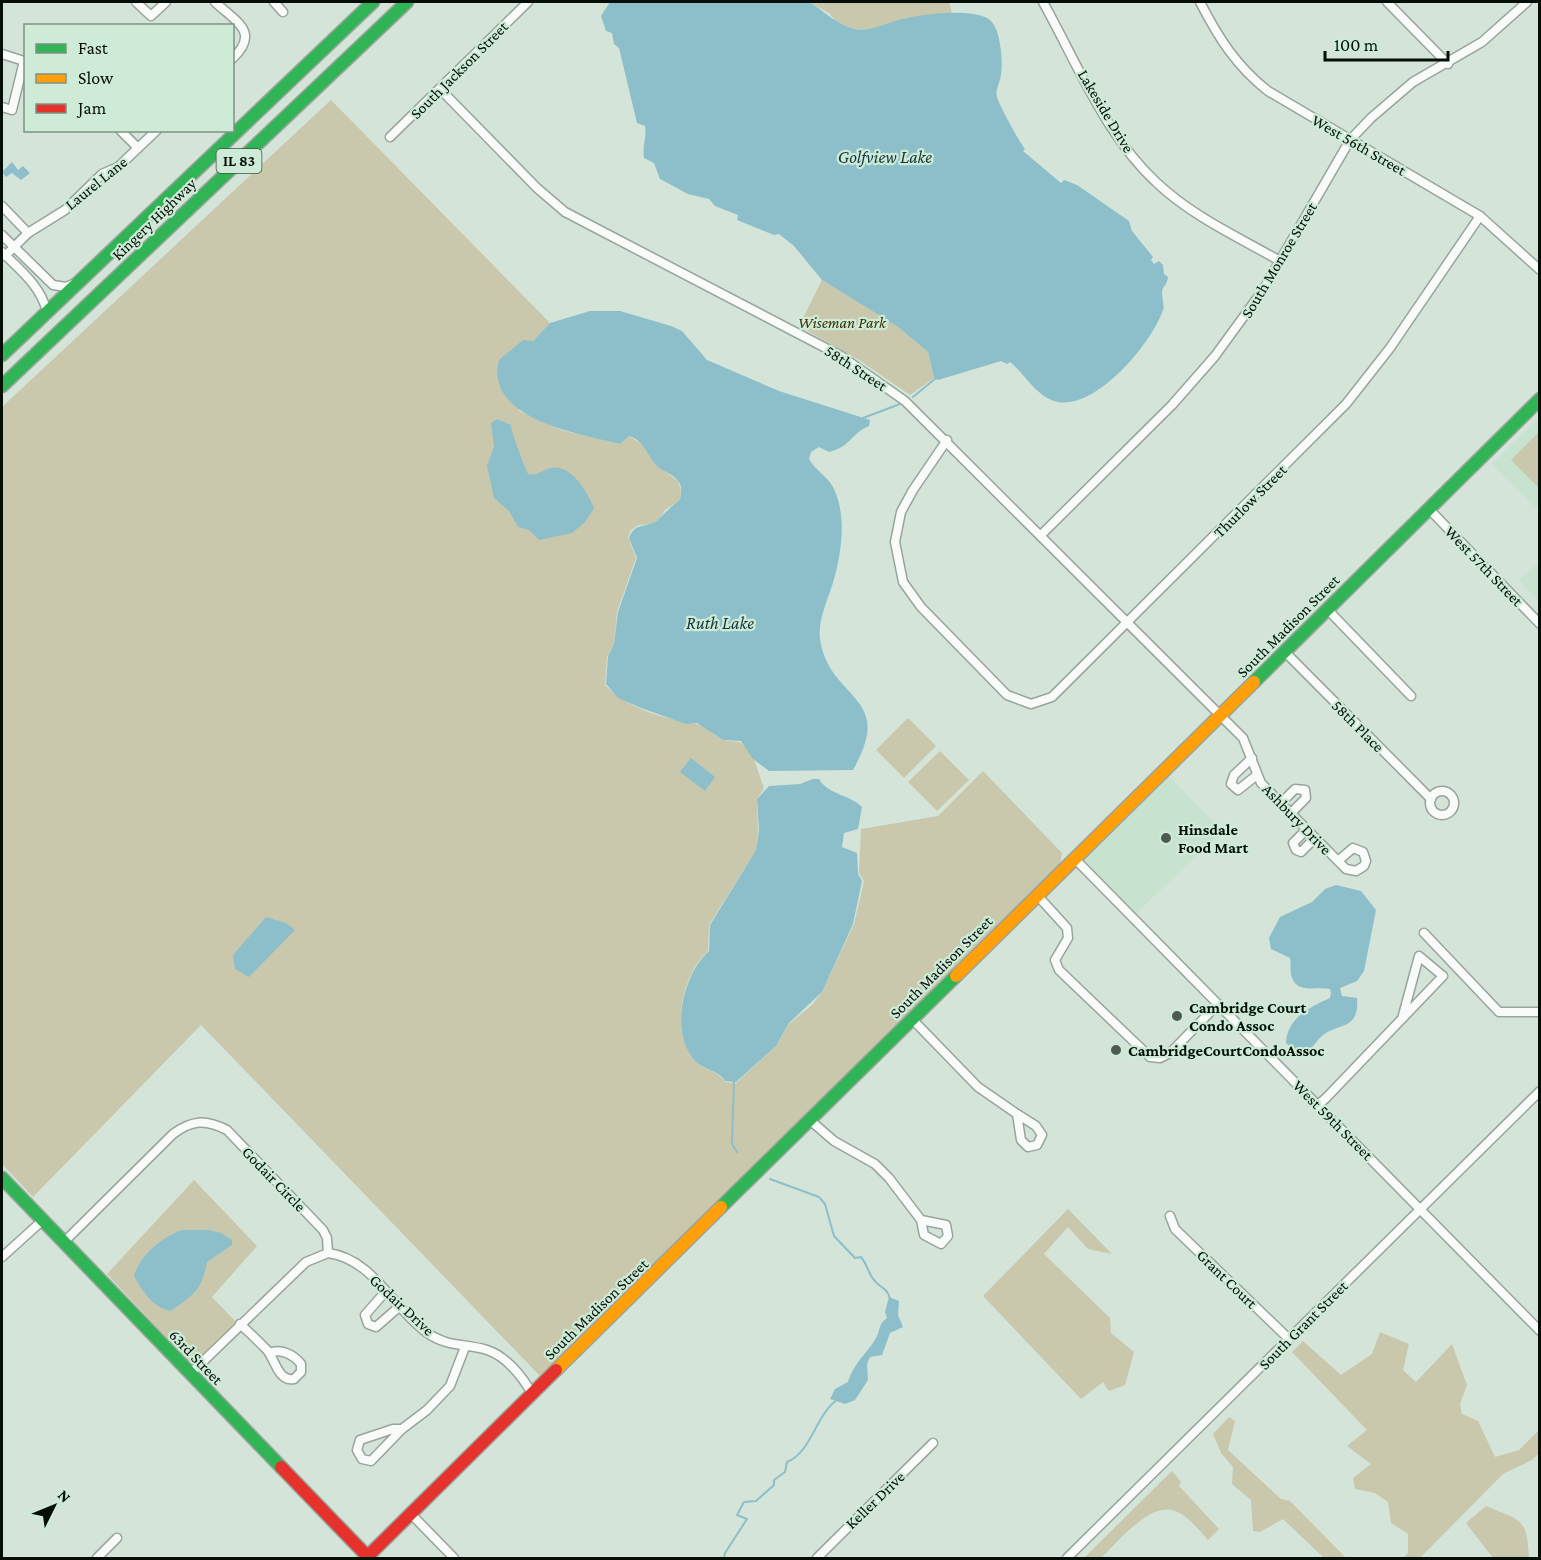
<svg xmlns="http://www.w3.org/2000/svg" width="1541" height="1560" font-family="'Crimson Pro',serif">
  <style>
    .built { fill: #c7e3d0 }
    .green { fill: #c9c8ac }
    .water { fill: #8dbfca }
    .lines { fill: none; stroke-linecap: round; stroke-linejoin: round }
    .stream { stroke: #8dbfca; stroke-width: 2 }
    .street-casing { stroke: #98a49b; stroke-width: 11 }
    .fast-casing { stroke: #98a49b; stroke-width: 15 }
    .slow-casing { stroke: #98a49b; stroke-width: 15 }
    .jam-casing { stroke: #98a49b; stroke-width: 15 }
    .street { stroke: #f9fbf9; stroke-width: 8 }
    .fast { stroke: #30b455; stroke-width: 12 }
    .slow { stroke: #ff9f0a; stroke-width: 12 }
    .jam { stroke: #e5322d; stroke-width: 12 }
    .poi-dot { fill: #4d5a51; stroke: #cdebd7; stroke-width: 2 }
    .labels { text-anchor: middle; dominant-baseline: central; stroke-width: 4.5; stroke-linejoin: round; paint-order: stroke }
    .shield { fill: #cdebd7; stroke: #415146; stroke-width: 1.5 }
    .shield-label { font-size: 15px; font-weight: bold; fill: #050f08 }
    .street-label { font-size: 16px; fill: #050f08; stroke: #cdebd7 }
    .park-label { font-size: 16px; font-style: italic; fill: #3c2f02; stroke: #cdebd7 }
    .poi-label { font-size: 16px; font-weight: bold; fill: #050f08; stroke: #cdebd7; text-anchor: start }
    .water-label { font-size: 18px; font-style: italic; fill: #15353f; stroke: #cdebd7 }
  </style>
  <rect width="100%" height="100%" fill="#d4e4d9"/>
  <g class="built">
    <path d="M1539,418v94l-47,-48z"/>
    <path d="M1539,560v42l-20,-22z"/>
    <path d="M1163,770l60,61 -91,86 -57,-58z"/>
  </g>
  <g class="green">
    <path d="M809,2h140l3,11 -46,5 -32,12 -18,-1 -18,-5 -9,-11z"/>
    <path d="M331,100l219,223 -17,18 -14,70 42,19 59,14 9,-8 14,9 16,22 19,14 3,9 -1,10 -15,10 -5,8 -8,6 -13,1 -8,5 -3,7 8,21 -19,54 -3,32 -7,13 -2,28c24,25 59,33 91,39 11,2 18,13 28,16 8,3 15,-1 21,6 10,10 14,29 19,42l-7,11 1,32 -2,19 -47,75 -1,26c-26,23 -39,82 -13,110 8,9 24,10 30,21l11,1 40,-37 13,-22 23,-19 10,-13 32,-68 10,-43 -5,-8 2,-44 77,-13 45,-45 79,82 -2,11 -519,513 -340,-352 -168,172 -31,-33v-757z"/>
    <path d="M822,280l76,47 30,25 6,26 -24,17 -51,-35 -60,-34z"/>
    <path d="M1539,432v56l-28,-28z"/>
    <path d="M908,718l28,28 -32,32 -28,-28z"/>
    <path d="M940,751l29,29 -32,31 -29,-29z"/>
    <path d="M194,1180l63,66 -45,51 24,25 -44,43 -85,-91z"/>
    <path d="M1068,1209l44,45 -24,-5 -20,-22 -24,27 66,64 1,15 23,19 -9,33 -16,6 -6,-9 -22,17 -98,-103z"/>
    <path d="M1380,1332l29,12 -6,26 13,12 36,-38 15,41 -7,19 2,10 16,7 17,36 24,-7 20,-20v23l-7,7 -29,14 -83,84h-17l5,-5v-19l-17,-11 -3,-21 -13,-9 -20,-4 -2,-11 18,-14 -24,-18 20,-16 -75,-78 11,-11 38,34 31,-21z"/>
    <path d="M1229,1417l6,4 -7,29 53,49 9,2 56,57h-22l-41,-39 -23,13 -7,-1 -2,-31 -19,-16 1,-17 -12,-14 -8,-19z"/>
    <path d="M1172,1471l9,11 -2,4 40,43 -11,11c-9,-10 -22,-27 -36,-30 -24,-6 -55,33 -71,48h-17z"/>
    <path d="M1486,1506c35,15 41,11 43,52h-36l-27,-35z"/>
  </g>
  <g class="water">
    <path d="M610,2h199c16,9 27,23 46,27 20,3 33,-8 52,-11 19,-4 72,-11 85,4 9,11 11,40 9,53 -1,7 -6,16 -4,22 3,10 22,44 28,52l-2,2 38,32 3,-3 13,5 52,36 3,10 21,26 -2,3 3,4 5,-3 4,4 1,9 4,3c-1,7 -3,8 -5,11 -3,5 2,16 0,22 -11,33 -66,99 -105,92 -21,-4 -34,-29 -48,-40l-3,2 -6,-3 -63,19 -4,-2 -6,-26 -30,-25 -76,-47 -28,-34 -15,-12 -5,1 -37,-15 1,-5 -23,-9 -6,-7 -21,-5 -28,-15 -6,-16 -10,-5c-2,-12 3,-21 1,-32l-8,-3 -18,-75 -5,-4 -2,-11 -6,-2 -5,-15z"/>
    <path d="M12,162l6,8 5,-4 7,7 -9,7 -9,-7 -6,4 -4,-5z"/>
    <path d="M590,311h30l51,15 11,5 25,29 72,31 91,29 -1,6c-18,7 -17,20 -40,26l-10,-5 -8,5 -2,7c6,11 18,17 24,28 15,29 8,70 -1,99 -6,18 -16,39 -11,59 13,57 74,51 32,125l-84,1 -16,-12 -12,-18 -18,-1 -26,-17 -11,1 -45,-16 -23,-10 -12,-14 2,-28 6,-12 4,-32 19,-54 -8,-20c6,-17 19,-9 30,-19 7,-7 12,-13 21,-19 1,-7 3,-13 -2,-19 -5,-7 -14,-9 -20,-14 -11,-11 -13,-26 -29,-31l-9,8c-37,-9 -114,-21 -122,-65 -2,-6 0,-14 1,-19l24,-20 10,1 17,-18z"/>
    <path d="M497,419l14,6c0,7 13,40 17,49 9,2 15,-4 23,-6 20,-5 37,25 43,40l-9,14 -13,11 -33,7 -10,-10 -11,-3 -9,-16 -15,-13 -7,-32 7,-19 -3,-24z"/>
    <path d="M691,758l24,19 -10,14 -25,-19z"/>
    <path d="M813,779h6c9,16 31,15 43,28l-4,22 -14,4 -2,14 15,6 1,21 4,7 -9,43 -31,68 -33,31 -13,23 -40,36 -11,-1c-5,-10 -21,-11 -30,-20 -26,-28 -12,-87 14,-110l1,-26 46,-75 3,-20 -2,-31 12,-13 31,-2z"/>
    <path d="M1336,885l25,6 15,19 -12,61 -7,10 -17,7 2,8 15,2c3,34 -21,24 -36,39 -5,4 -7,10 -13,14l-11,2 -11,-10c1,-25 24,-36 44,-45l1,-5 -1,-4c-14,-3 -35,6 -39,-15 -1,-5 0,-10 -1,-16l-19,-9 -2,-11 11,-21 32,-15 13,-13z"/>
    <path d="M266,917l20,6 9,7 -46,47 -14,-8 -2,-14z"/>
    <path d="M182,1230h27l12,3 11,7v5l-25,17c-6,30 -12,31 -36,49 -19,-4 -28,-19 -37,-35 6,-21 28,-39 48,-46z"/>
    <path d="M889,1297l10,4 -1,14 5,12 -13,6 -8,22 -12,2 -3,7 1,16 -13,20 -10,4 -15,-5 5,-10 13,-7c7,-21 18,-27 28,-44 5,-9 2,-14 11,-20l-2,-6z"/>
  </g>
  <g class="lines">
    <g class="stream">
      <path d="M913,397l23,-19"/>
      <path d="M863,418l37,-14"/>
      <path d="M734,1080l-2,64 5,8"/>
      <path d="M770,1179l49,18 6,7 9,32 21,22 6,-1c6,7 7,16 13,23 6,8 14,8 16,19"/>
      <path d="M724,1558l1,-5 22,-34 -10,-4 7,-13 12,-1 18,-16v-5l11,-8 2,-10c25,-10 28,-47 51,-63"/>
    </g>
    <g class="street-casing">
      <g id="street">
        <path d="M136,2l15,14 15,-14"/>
        <path d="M215,2c21,20 46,30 17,57"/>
        <path d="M274,2l9,10"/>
        <path d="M1043,2c34,61 62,133 114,181 35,33 81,54 123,78"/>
        <path d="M1200,2c18,35 36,64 68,89l212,125 60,54"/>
        <path d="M1387,2l61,62"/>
        <path d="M2,54l22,7 -12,49 -10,-3"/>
        <path d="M440,89l97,99 28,24 276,144 64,45 338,337 18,45 78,79 7,7 10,2 8,-5 2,-5 -3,-9 -10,-4 -15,13"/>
        <path d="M120,130l18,18"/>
        <path d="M390,137l138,-135"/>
        <path d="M2,206l26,27"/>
        <path d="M2,235l51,50 13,2 7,-3"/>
        <path d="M2,252c18,18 39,34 45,60"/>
        <path d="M5,256l23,-23 37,-23 37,-36 16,-7 39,-37"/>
        <path d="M947,440l-34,50 -12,22 -6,30 8,40 18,25 86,88 24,9 21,-7 294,-293 44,-56 90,-132"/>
        <path d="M1429,509l111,115"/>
        <path d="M1041,535l131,-130 43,-49 48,-66 87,-150 21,-22 42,-36 69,-40 45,-40"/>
        <path d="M1328,610l83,86"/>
        <path d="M1285,652l146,147"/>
        <path d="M1252,758l-18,17 -3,9 7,6 19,-15"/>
        <circle cx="1442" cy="803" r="12"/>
        <path d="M1281,803l14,-14 10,1 1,8 -15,15"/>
        <path d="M1307,829l-14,14 3,7 5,2 14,-14"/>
        <path d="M1075,859l465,472"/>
        <path d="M1037,895l30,33 1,10 -13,22 4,10 91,87 10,1 10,-5 48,-49"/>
        <path d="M1424,933l75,79h41"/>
        <path d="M912,1019l66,68 39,27 4,26 7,7 9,-2 5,-10 -6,-9 -19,-12"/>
        <path d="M1318,1105l8,-7 117,-122 -24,-20 -17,63"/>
        <path d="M811,1121l23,20 41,23 14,14 32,42 3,15 17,9 7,-8 -2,-11 -25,-5"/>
        <path d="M1170,1216l5,13 114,110"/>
        <path d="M64,1242l109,-108c19,-14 32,-15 54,-4l96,100 4,8 1,15"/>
        <path d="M328,1253c45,6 64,54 98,79 22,16 39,11 61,18 19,6 36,27 45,44"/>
        <path d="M2,1257l41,-37"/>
        <path d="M386,1291l-21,24 3,9 8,3 24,-21"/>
        <path d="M240,1324c9,8 18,17 27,26 8,9 11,32 27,29l7,-7v-8c-7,-9 -20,-16 -31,-11"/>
        <path d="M190,1374l116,-112 22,-9"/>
        <path d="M393,1429h9l-31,32 -9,-2 -5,-9 3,-10z"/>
        <path d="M402,1429l25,-19 23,-24 15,-39"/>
        <path d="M411,1514l43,44"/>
        <path d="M97,1558l20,-20"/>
        <path d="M817,1558l116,-115"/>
        <path d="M1067,1558l473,-467"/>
      </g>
    </g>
    <g class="fast-casing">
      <g id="fast">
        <path d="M2,355l371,-353"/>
        <path d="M2,386l405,-384"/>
        <path d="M1254,682l286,-283"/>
        <path d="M2,1178l279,289"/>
        <path d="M721,1207l235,-231"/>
      </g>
    </g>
    <g class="slow-casing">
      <g id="slow">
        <path d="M956,976l298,-294"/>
        <path d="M556,1370l165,-163"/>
      </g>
    </g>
    <g class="jam-casing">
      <g id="jam">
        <path d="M281,1467l87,90"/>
        <path d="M366,1558l190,-188"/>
      </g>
    </g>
    <use href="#street" class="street"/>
    <use href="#fast" class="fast"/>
    <use href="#slow" class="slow"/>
    <use href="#jam" class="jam"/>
  </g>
  <g class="poi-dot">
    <circle cx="1166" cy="838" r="6"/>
    <circle cx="1177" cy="1016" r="6"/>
    <circle cx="1116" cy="1050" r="6"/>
  </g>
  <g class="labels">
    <rect class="shield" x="216.5" y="149" width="45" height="24" rx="4.5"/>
    <g class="shield-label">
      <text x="239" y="161">IL 83</text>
    </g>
    <g class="street-label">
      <text transform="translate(459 70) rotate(-45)">South Jackson Street</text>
      <text transform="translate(1106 111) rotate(59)">Lakeside Drive</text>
      <text transform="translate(1359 145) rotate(30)">West 56th Street</text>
      <text transform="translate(96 183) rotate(-39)">Laurel Lane</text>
      <text transform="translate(154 219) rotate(-44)">Kingery Highway</text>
      <text transform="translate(1279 260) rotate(-59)">South Monroe Street</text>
      <text transform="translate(856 368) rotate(33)">58th Street</text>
      <text transform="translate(1250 501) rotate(-45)">Thurlow Street</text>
      <text transform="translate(1484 566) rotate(46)">West 57th Street</text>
      <text transform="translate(1288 626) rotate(-45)">South Madison Street</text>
      <text transform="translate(1358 726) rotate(45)">58th Place</text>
      <text transform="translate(1297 819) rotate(46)">Ashbury Drive</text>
      <text transform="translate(941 967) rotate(-45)">South Madison Street</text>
      <text transform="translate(1333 1120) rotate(45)">West 59th Street</text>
      <text transform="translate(274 1179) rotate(46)">Godair Circle</text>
      <text transform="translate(1227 1279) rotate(44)">Grant Court</text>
      <text transform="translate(402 1305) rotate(43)">Godair Drive</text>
      <text transform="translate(596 1309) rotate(-44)">South Madison Street</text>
      <text transform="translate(1303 1325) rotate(-45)">South Grant Street</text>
      <text transform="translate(196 1357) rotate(46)">63rd Street</text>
      <text transform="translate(875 1500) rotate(-44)">Keller Drive</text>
    </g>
    <g class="park-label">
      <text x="842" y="322">Wiseman Park</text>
    </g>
    <g class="poi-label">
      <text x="1178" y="829">Hinsdale<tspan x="1178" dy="18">Food Mart</tspan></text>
      <text x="1189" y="1007">Cambridge Court<tspan x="1189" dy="18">Condo Assoc</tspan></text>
      <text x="1128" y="1050">CambridgeCourtCondoAssoc</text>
    </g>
    <g class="water-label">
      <text x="885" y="157">Golfview Lake</text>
      <text x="720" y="623">Ruth Lake</text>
    </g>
  </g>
  <rect width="1541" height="1560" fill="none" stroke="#050f08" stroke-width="6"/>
  <rect x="24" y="24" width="210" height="108" fill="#cdebd7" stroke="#7d9384" stroke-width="1.5"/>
  <rect x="36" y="44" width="30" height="9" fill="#30b455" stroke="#7d9384" stroke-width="1.5"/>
  <text x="78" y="54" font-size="18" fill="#050f08">Fast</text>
  <rect x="36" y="74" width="30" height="9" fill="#ff9f0a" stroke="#7d9384" stroke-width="1.5"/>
  <text x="78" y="84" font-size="18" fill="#050f08">Slow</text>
  <rect x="36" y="104" width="30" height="9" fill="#e5322d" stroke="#7d9384" stroke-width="1.5"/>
  <text x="78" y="114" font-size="18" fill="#050f08">Jam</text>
  <g transform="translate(54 1506) rotate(47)" stroke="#cdebd7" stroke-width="4.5" paint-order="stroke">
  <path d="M0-4.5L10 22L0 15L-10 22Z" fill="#050f08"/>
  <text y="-9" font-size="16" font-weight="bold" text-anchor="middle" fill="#050f08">N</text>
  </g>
  <path d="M1325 51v9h123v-9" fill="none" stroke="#050f08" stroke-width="3"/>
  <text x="1334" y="51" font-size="18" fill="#050f08" stroke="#cdebd7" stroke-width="4.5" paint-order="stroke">100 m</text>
</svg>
